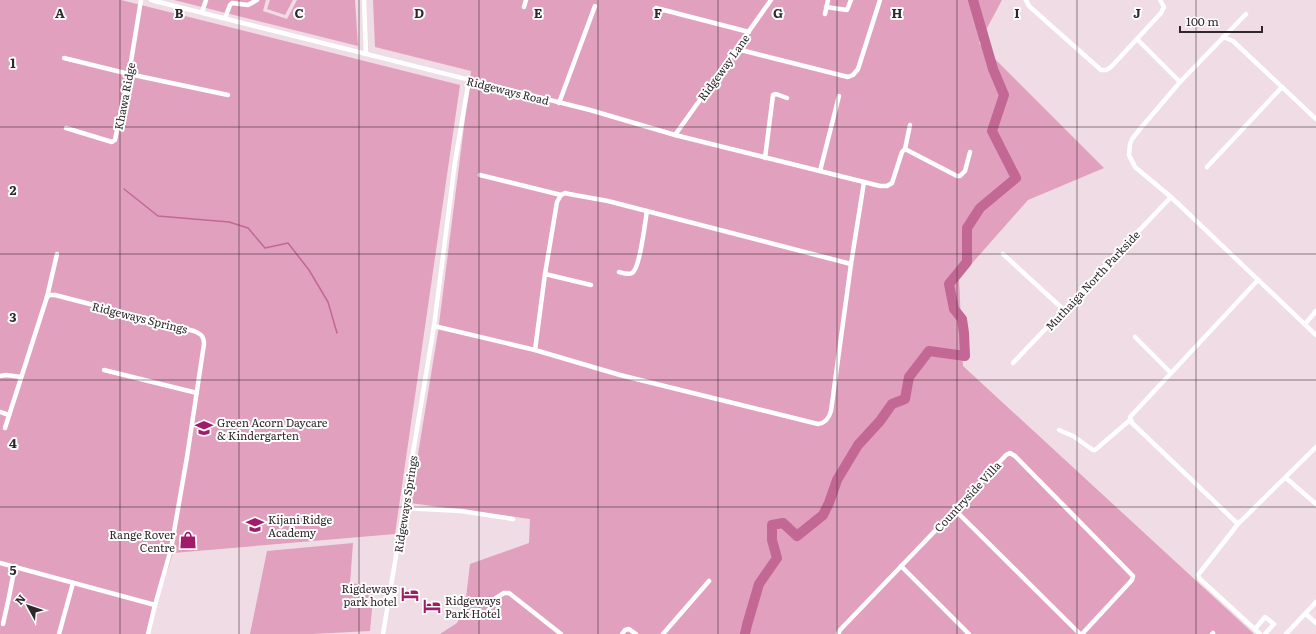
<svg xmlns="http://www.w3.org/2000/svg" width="1316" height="634" font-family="Literata,serif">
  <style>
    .green { fill: #e1a0bd }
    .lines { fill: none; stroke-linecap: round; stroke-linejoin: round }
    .stream { stroke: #c36895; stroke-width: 1.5 }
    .river { stroke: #c36895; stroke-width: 10 }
    .minor { stroke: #fff; stroke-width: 4.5 }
    .grid { fill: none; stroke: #2f282b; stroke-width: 1; stroke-opacity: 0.55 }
    .labels { text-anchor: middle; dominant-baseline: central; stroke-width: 4; stroke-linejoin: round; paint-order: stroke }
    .street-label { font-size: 11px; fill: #2f282b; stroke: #fff }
    .poi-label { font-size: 11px; fill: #2f282b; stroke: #fff; text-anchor: start }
    .grid-label { font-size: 13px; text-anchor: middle; font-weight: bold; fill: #2f282b; stroke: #fff; stroke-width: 4; stroke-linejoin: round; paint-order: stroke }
  </style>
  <rect width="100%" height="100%" fill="#f0dce4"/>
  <g class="green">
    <path d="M0,0h121l339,85 -65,449 -222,19 -27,81h-146z"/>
    <path d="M174,0h92l-3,11 24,8 10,-19h58l3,46z"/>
    <path d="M270,0h23l-8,15 -18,-6z"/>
    <path d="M373,0h629l-23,43 125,125 -76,32 -69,78 4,88 291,268h-814l17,-11 8,-17 5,-42 59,-21 1,-24 -120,-16 28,-171 33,-261 -96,-24z"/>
    <path d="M353,543l-3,40 24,3 -4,45 -58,3h-62l17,-83z"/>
  </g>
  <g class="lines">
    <path class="stream" d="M124,189l34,27 71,6 19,6 17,20 23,-5 21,27 19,32 9,31"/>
    <path class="river" d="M745,634l2,-9 12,-41 18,-26 -5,-18v-15l11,-2 14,13 26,-21 6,-12 8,-23 21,-35 22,-24 12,-17 13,-5 4,-22 20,-26 36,5 -1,-23 -2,-14 -8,-10 -5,-25 18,-22v-34l13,-20 36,-30 -24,-47 12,-36 -11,-26 -20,-69"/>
    <g class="minor">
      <path d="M151,0l439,110 85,25 205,51h7l5,-3 10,-31 3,-3 52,27h3l5,-5 5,-19"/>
      <path d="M364,0l2,54"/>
      <path d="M1026,0l3,6 72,64h5l5,-3 50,-54 3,-6 -4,-7"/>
      <path d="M524,7l2,-7"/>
      <path d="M826,7l21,3 4,-10"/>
      <path d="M656,8l93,24"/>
      <path d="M202,12l4,-12"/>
      <path d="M825,14l3,-14"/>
      <path d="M1246,14l-66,68 -40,47 -8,10 -2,5 -1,11 6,12 36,30 145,138"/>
      <path d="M225,18l5,-13 2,-2 16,2 9,-5"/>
      <path d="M1223,37l10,4 83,78"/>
      <path d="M1137,39l43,43"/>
      <path d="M737,49l111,28 5,-2 5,-6 22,-69"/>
      <path d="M64,58l65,16 99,21"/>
      <path d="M469,80l-14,82 -21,164 101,24 85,25 198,49c8,-1 11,-6 13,-13l20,-147 13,-82"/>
      <path d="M559,103l36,-97"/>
      <path d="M66,128l46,14 3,-2 14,-66 12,-74"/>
      <path d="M675,135l96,-135"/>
      <path d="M905,149l5,-24"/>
      <path d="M765,158l8,-63 3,-1 11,4"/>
      <path d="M1207,167l75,-80"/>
      <path d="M820,171l19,-75"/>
      <path d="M480,175l81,20 4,-2 4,1 39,7 243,63"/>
      <path d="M1003,254l61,56"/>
      <path d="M619,272c4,1 9,3 13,1 8,-4 13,-51 15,-62"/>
      <path d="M545,274l46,11"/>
      <path d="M47,297l3,-2h5l139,36c7,3 10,5 10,13l-17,113 -16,92 -16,56"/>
      <path d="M1305,324l11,-13"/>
      <path d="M1135,337l36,36"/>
      <path d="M535,350l10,-76 12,-72 4,-7"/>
      <path d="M1013,363l158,-166"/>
      <path d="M104,370l93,23"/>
      <path d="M0,376l6,-1 15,2"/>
      <path d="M0,412l9,3"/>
      <path d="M5,428l42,-131 10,-43"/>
      <path d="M1059,430l14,6 20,14h2l35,-30"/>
      <path d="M1286,478l30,26"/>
      <path d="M404,508l57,3 52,8"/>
      <path d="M955,510l125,124"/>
      <path d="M1238,524l-106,-101 -2,-6 128,-137"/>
      <path d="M0,563l155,42 -7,29"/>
      <path d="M901,566l68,68"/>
      <path d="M488,603l16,-10h5l52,41"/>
      <path d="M1306,614l10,9"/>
      <path d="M3,624l6,-27 6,-31"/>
      <path d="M1255,629l10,-12 9,7 -9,10"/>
      <path d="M59,634l14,-51"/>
      <path d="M383,634l51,-308"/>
      <path d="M622,634l3,-4 4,-1 7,5"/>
      <path d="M663,634l46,-53"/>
      <path d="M838,634l2,-4 115,-120 51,-55 4,-2 5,3 118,120 -1,4 -50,54"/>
      <path d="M1212,634l1,-1"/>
      <path d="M1260,634l-60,-55 -2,-4 40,-51 78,-77"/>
      <path d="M1286,634l30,-32"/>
    </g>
  </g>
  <path class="grid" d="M120,0v634M239,0v634M359,0v634M479,0v634M598,0v634M718,0v634M837,0v634M957,0v634M1077,0v634M1196,0v634M0,127h1316M0,254h1316M0,380h1316M0,507h1316"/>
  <defs>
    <g id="school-bare" transform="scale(1.38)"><path d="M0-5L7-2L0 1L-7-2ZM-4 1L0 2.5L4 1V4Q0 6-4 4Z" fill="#a01b6a" stroke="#fff" stroke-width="2.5" paint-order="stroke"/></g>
    <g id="shop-bare" transform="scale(1.38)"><path d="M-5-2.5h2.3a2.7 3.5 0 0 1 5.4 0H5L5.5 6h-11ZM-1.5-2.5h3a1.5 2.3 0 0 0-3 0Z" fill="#a01b6a" stroke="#fff" stroke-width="2.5" paint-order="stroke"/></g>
    <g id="hotel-bare" transform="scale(1.38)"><path d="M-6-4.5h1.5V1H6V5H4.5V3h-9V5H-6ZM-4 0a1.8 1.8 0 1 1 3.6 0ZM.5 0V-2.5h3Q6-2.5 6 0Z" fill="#a01b6a" stroke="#fff" stroke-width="2.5" paint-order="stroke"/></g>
  </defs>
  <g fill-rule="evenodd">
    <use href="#school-bare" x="204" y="428"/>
    <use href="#school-bare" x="255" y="525"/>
    <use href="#shop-bare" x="188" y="540"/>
    <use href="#hotel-bare" x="410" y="594"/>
    <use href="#hotel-bare" x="432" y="606"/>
  </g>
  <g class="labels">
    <g class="street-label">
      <text transform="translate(723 67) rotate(-54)">Ridgeway Lane</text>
      <text transform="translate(508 90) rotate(14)">Ridgeways Road</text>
      <text transform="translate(124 96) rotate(-79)">Khawa Ridge</text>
      <text transform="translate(1092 280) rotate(-47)">Muthaiga North Parkside</text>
      <text transform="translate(140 317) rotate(14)">Ridgeways Springs</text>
      <text transform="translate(967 496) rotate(-47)">Countryside Villa</text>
      <text transform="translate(405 504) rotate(-81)">Ridgeways Springs</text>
    </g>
    <g class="poi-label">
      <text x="217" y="422">Green Acorn Daycare<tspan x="217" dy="13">&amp; Kindergarten</tspan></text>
      <text x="268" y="519">Kijani Ridge<tspan x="268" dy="13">Academy</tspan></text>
      <text x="175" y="534" text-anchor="end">Range Rover<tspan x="175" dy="13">Centre</tspan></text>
      <text x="397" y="588" text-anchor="end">Rigdeways<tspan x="397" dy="13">park hotel</tspan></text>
      <text x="445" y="600">Ridgeways<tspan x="445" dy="13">Park Hotel</tspan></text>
    </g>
  </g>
  <g class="grid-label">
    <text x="60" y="18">A</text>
    <text x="179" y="18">B</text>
    <text x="299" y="18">C</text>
    <text x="419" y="18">D</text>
    <text x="538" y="18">E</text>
    <text x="658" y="18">F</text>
    <text x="778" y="18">G</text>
    <text x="897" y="18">H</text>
    <text x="1017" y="18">I</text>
    <text x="1137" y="18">J</text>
    <text x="13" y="68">1</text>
    <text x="13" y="195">2</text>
    <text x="13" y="322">3</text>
    <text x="13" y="448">4</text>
    <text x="13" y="575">5</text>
  </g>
  <g transform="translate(28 606) rotate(310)" stroke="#ffffff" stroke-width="3" paint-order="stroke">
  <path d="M0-3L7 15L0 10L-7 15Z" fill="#2f282b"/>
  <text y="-6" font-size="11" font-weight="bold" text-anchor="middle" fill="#2f282b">N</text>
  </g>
  <path d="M1180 26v6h82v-6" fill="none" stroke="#2f282b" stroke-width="2"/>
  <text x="1186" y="26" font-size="12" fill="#2f282b" stroke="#ffffff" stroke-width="3" paint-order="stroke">100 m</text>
</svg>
